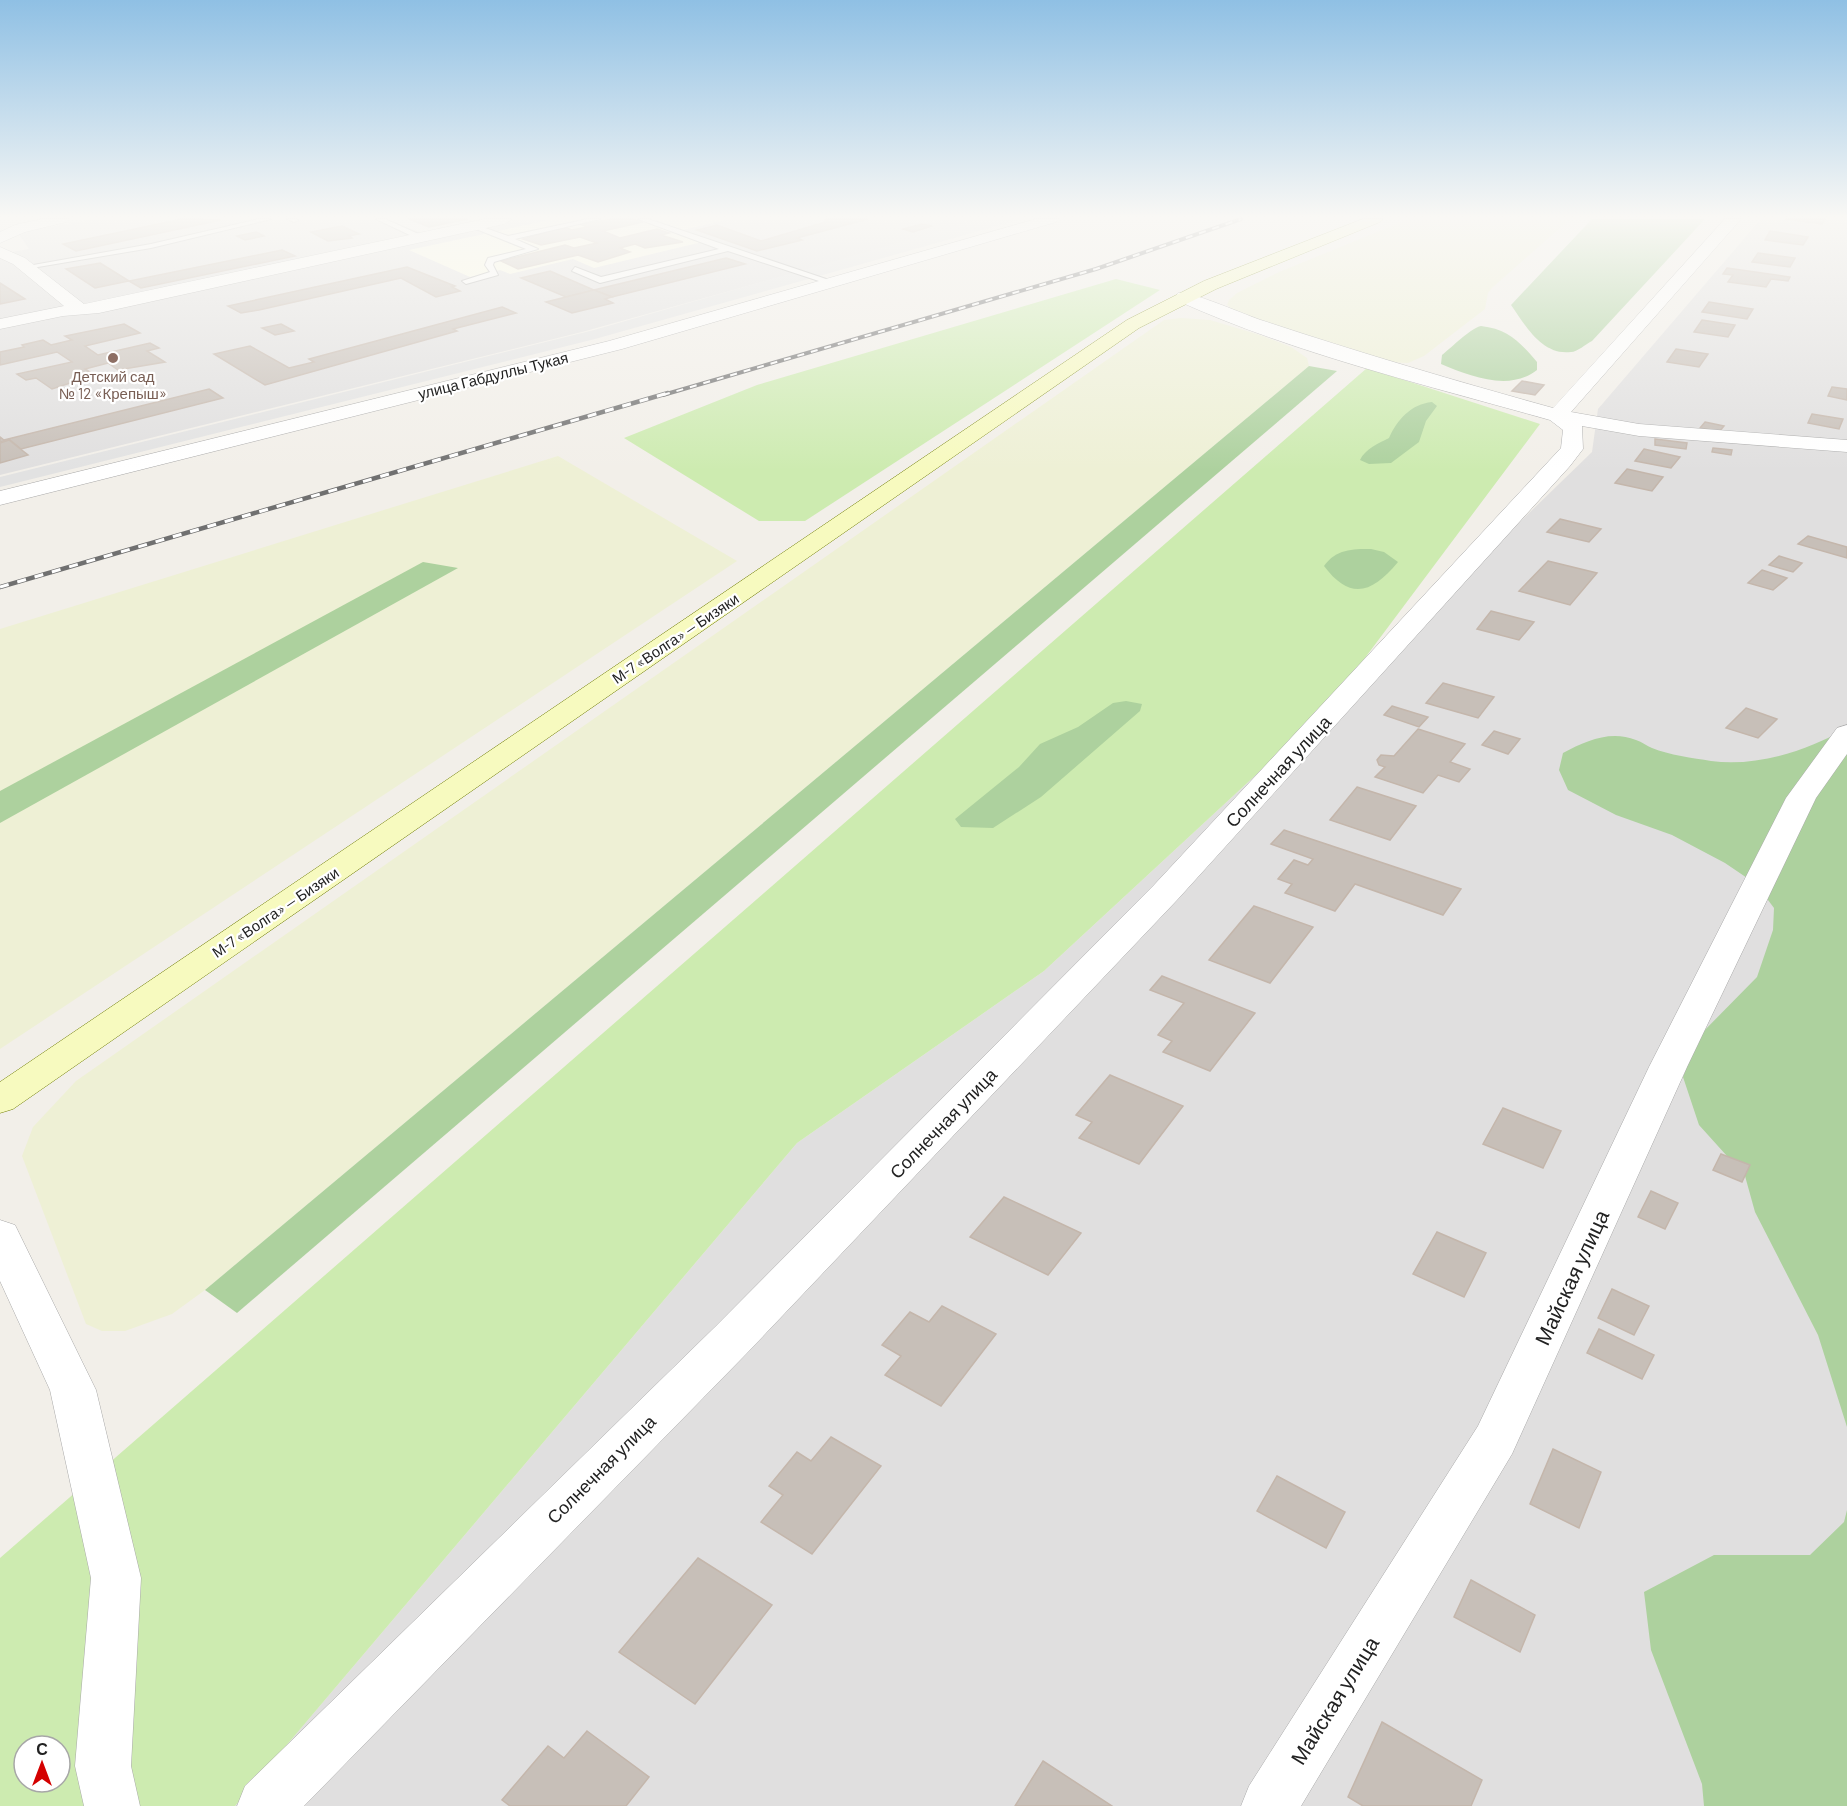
<svg xmlns="http://www.w3.org/2000/svg" width="1847" height="1806" font-family="Barlow,sans-serif">
  <style>
    .residential { fill: #e0dfdf }
    .education { fill: #ffffe5 }
    .farmland { fill: #eef0d5 }
    .grass { fill: #cdebb0; fill-rule: evenodd }
    .forest { fill: #add19e }
    .parking { fill: #e2e2e2 }
    .building { fill: #c7bfb8; stroke: #c4b6ab; stroke-width: 1.5 }
    .lines { fill: none; stroke-linecap: round; stroke-linejoin: round }
    .service-casing { stroke: #a9a9a9; stroke-width: 2 }
    .minor-casing { stroke: #a9a9a9; stroke-width: 1 }
    .tertiary-casing { stroke: #a9a9a9; stroke-width: 1 }
    .secondary-casing { stroke: #707d05; stroke-width: 1 }
    .service { fill: #fff; fill-rule: evenodd }
    .minor { fill: #fff; fill-rule: evenodd }
    .tertiary { fill: #fff; fill-rule: evenodd }
    .secondary { fill: #f7fabf; fill-rule: evenodd }
    .rail-far1-casing { stroke: #707070; stroke-width: 4 }
    .rail-casing { stroke: #707070; stroke-width: 4.5 }
    .rail-far1 { stroke: #fff; stroke-width: 2; stroke-dasharray: 7; stroke-linecap: butt }
    .rail { stroke: #fff; stroke-width: 3; stroke-dasharray: 9; stroke-linecap: butt }
    .education-dot { fill: #8d6e63; stroke: #fff; stroke-width: 2 }
    .labels { text-anchor: middle; dominant-baseline: central; stroke-width: 4.5; stroke-linejoin: round; paint-order: stroke }
    .far-street-label { font-size: 15px; fill: #222; stroke: #fff }
    .far-education-label { font-size: 15px; fill: #785e54; stroke: #fff }
    .street-label { font-size: 18px; fill: #222; stroke: #fff }
    .near-street-label { font-size: 21px; fill: #222; stroke: #fff }
  </style>
  <rect width="100%" height="100%" fill="#f2efe9"/>
  <g class="residential">
    <path d="M94,219h289l48,17 81,-17h477l-407,113 -582,143v-221l29,-5 -11,-16z"/>
    <path d="M1761,219h86v1587h-1612l562,-663 247,-172 282,-261 266,-258 6,-43z"/>
  </g>
  <path class="education" d="M554,219h176l-56,13 28,10 -108,26 -21,-9 -63,15 -10,-4 -30,7 -61,-27z"/>
  <g class="farmland">
    <path d="M1409,219h161l-77,68 -5,6 -3,16 -61,47 -16,7 -20,-1 -150,-48 -11,-9 2,-5 8,-7 42,-21z"/>
    <path d="M1181,318l29,2 50,15 31,12 16,11 2,8 -1104,924 -33,24 -47,17h-23l-16,-7 -64,-168 11,-29 43,-46 1088,-761z"/>
    <path d="M558,456l179,105 -737,488v-420z"/>
  </g>
  <g class="grass">
    <path d="M1116,279l44,11 -355,231h-46l-135,-83 133,-53z"/>
    <path d="M1367,368l173,56 -214,286 -282,261 -247,172 -562,663h-235v-248zM24,1746h36v36h-36z"/>
  </g>
  <g class="forest">
    <path d="M1592,219h113l-113,122c-6,3 -15,11 -21,11 -29,4 -46,-27 -60,-47z"/>
    <path d="M1481,326c27,3 39,16 56,36v8c-28,22 -67,6 -96,-6l1,-9c10,-8 29,-27 39,-29z"/>
    <path d="M1309,366l28,5 -1100,942 -32,-23z"/>
    <path d="M1432,402l5,4 -11,15 -7,21 -28,21 -22,1 -9,-4c5,-11 19,-17 29,-22 8,-18 22,-34 43,-36z"/>
    <path d="M1371,549l13,3 14,10c-25,30 -47,40 -74,4 12,-17 28,-17 47,-17z"/>
    <path d="M423,562l35,6 -458,255v-32z"/>
    <path d="M1126,701l16,3 -2,7 -99,86 -48,31 -32,-1 -6,-8 64,-52 21,-23 38,-17 35,-24z"/>
    <path d="M1847,728v699l-29,-92 -63,-123 -10,-36 -46,-51 -16,-48 14,-39 60,-61 16,-47 1,-22 -18,-24 -31,-21 -53,-28 -56,-20 -48,-25 -9,-20 4,-17c23,-12 47,-23 73,-13 6,2 11,6 16,8 17,7 41,10 59,13 46,6 96,-10 136,-33z"/>
    <path d="M1847,1510v296h-143l-2,-22 -51,-134 -7,-58 70,-37h96l34,-33z"/>
  </g>
  <path class="parking" d="M981,219h41l-427,120 -595,148v-10l594,-147z"/>
  <g class="building">
    <path d="M182,219l39,1 -145,31 -13,-7z"/>
    <path d="M409,219h59l-39,8z"/>
    <path d="M613,219h19l11,3 -40,9 17,7 37,-9 12,4 -8,2 22,7 -38,6 -10,-4 -15,4 10,4 -32,10 -20,-7 -60,14 -17,-8 64,-16 9,3 23,-5 -17,-6 -39,8 -18,-6 41,-12 8,3 15,-3 -7,-3z"/>
    <path d="M868,219l-71,19 5,2 -45,11 -60,-21 20,-5 44,16 68,-20 -5,-1 5,-1z"/>
    <path d="M1785,219h40l-3,5z"/>
    <path d="M922,224l10,2 -19,6 -10,-3z"/>
    <path d="M342,226l17,8 -10,2 3,2 -24,3 -17,-9z"/>
    <path d="M1770,231l38,6 -5,8 -38,-5z"/>
    <path d="M256,232l8,4 -19,4 -8,-4z"/>
    <path d="M282,250l13,6 -154,32 -12,-7z"/>
    <path d="M1758,253l37,5 -5,9 -38,-5z"/>
    <path d="M726,258l19,6 -133,33 -18,-7z"/>
    <path d="M100,263l29,18 -34,7 -29,-19z"/>
    <path d="M407,267l48,19 -3,1 8,4 -24,6 -35,-19 -142,32 -18,3 -13,-7z"/>
    <path d="M1727,268l63,9 -2,4 -17,-2 -5,8 -38,-5 5,-7 -10,-1z"/>
    <path d="M550,271l44,19 -28,7 -45,-19z"/>
    <path d="M0,283l25,16 -25,5z"/>
    <path d="M594,290l18,7 -7,2 8,4 -41,10 -26,-11z"/>
    <path d="M1709,302l44,7 -6,10 -45,-7z"/>
    <path d="M502,307l14,6 -63,16 4,2 -192,54 -51,-31 36,-8 39,22 25,-6 -5,-3z"/>
    <path d="M1702,320l33,5 -7,12 -34,-5z"/>
    <path d="M124,324l16,9 -55,13 13,9 52,-12 9,5 -12,3 18,11 -47,8 -10,-7 -23,6 10,6 -43,14 -16,-11 -10,2 -9,-6 55,-12 -15,-10 -57,13v-13l24,-5 -2,-2 21,-5 8,5 21,-5 -7,-4z"/>
    <path d="M281,324l13,7 -19,4 -13,-7z"/>
    <path d="M1676,349l32,5 -9,13 -32,-5z"/>
    <path d="M1522,381l22,4 -9,10 -23,-4z"/>
    <path d="M1832,387l15,2v11l-19,-4z"/>
    <path d="M209,389l14,9 -202,51 -12,-10 -9,3v-5l4,3z"/>
    <path d="M1812,414l31,5 -4,10 -31,-6z"/>
    <path d="M1705,422l19,4 -5,6 -19,-4z"/>
    <path d="M1655,439l32,4 -1,6 -31,-4z"/>
    <path d="M9,440l19,15 -28,8v-20z"/>
    <path d="M1713,448l19,2 -1,5 -19,-3z"/>
    <path d="M1644,449l36,8 -9,11 -36,-7z"/>
    <path d="M1627,469l36,8 -11,14 -37,-8z"/>
    <path d="M1560,519l41,10 -12,13 -42,-10z"/>
    <path d="M1808,536l39,11v11l-49,-14z"/>
    <path d="M1779,556l23,7 -9,9 -24,-7z"/>
    <path d="M1548,561l49,12 -27,32 -51,-14z"/>
    <path d="M1762,570l25,8 -14,12 -25,-7z"/>
    <path d="M1491,611l43,11 -15,18 -42,-11z"/>
    <path d="M1443,683l51,14 -16,21 -52,-15z"/>
    <path d="M1392,706l36,11 -9,10 -35,-12z"/>
    <path d="M1746,708l31,11 -19,19 -32,-10z"/>
    <path d="M1418,729l47,15 -15,18 20,7 -11,13 -21,-7 -15,18 -48,-16 10,-10 -6,-2 -2,-5 4,-5 13,1z"/>
    <path d="M1494,731l26,8 -12,15 -26,-9z"/>
    <path d="M1357,787l59,19 -26,34 -60,-20z"/>
    <path d="M1284,830l177,59 -18,26 -88,-31 -20,27 -50,-18 7,-9 -14,-5 16,-19 14,5 5,-6 -42,-15z"/>
    <path d="M1254,906l59,21 -43,56 -61,-23z"/>
    <path d="M1162,976l93,37 -45,58 -47,-19 9,-11 -14,-6 26,-32 -34,-13z"/>
    <path d="M1110,1075l73,31 -44,58 -60,-26 13,-16 -16,-7z"/>
    <path d="M1503,1108l58,23 -18,37 -60,-24z"/>
    <path d="M1721,1154l29,11 -8,17 -29,-12z"/>
    <path d="M1651,1191l27,12 -13,26 -27,-12z"/>
    <path d="M1004,1197l77,36 -33,42 -78,-38z"/>
    <path d="M1437,1232l49,21 -22,44 -51,-23z"/>
    <path d="M1612,1289l37,17 -15,29 -36,-17z"/>
    <path d="M942,1306l54,28 -55,72 -56,-31 16,-19 -19,-11 28,-33 19,10z"/>
    <path d="M1599,1329l55,26 -12,24 -55,-26z"/>
    <path d="M831,1437l50,29 -69,88 -51,-32 22,-27 -14,-9 28,-34 14,9z"/>
    <path d="M1553,1449l48,23 -22,56 -49,-24z"/>
    <path d="M1277,1476l68,36 -19,36 -69,-37z"/>
    <path d="M698,1558l74,47 -77,99 -76,-52z"/>
    <path d="M1471,1580l64,35 -15,37 -66,-35z"/>
    <path d="M1382,1722l100,58 -11,26h-108l-15,-9z"/>
    <path d="M587,1731l62,46 -23,29h-116l-8,-6 46,-54 16,12z"/>
    <path d="M1043,1761l69,45h-97z"/>
  </g>
  <g class="lines">
    <g class="service-casing">
      <g id="service">
        <path d="M259,219h12l-120,29 -125,21 -4,-2 129,-23z"/>
        <path d="M287,219h10l1,1 -4,2z"/>
        <path d="M376,219h9l38,17 -7,2z"/>
        <path d="M588,219h12l-85,20 23,10 -44,13 -1,3 5,10 -32,9 -4,-3 28,-9 -5,-7 3,-7 38,-9 -55,-22v-4l37,13z"/>
        <path d="M638,219h10l187,63 -7,2 -100,-33 -128,32 -28,-12 3,-4 26,10 118,-28z"/>
      </g>
    </g>
    <g class="minor-casing">
      <g id="minor">
        <path d="M42,219h27l-3,3 -41,10 -25,11v-11l15,-7z"/>
        <path d="M485,219h27l-8,5 -405,89 -36,3 -63,13v-10l64,-13 -51,-42 -13,-6v-11l25,11 59,46z"/>
        <path d="M1725,219h16l-170,193 68,12 208,16v12l-208,-16 -57,-10 1,23 -13,17 -392,433 -430,453 -444,454h-67l8,-20 471,-460 438,-441 407,-437 2,-18 -13,-10c-124,-35 -254,-66 -372,-119l-3,-4 3,-4c12,-3 69,23 86,28 96,32 192,60 289,87z"/>
        <path d="M1847,725v29l-31,44 -129,269 -175,387 -211,352h-60l8,-20 229,-360 171,-359 137,-269 51,-70z"/>
        <path d="M0,1220l15,5 81,165 45,188 -10,188 9,40h-56l-9,-40 16,-188 -41,-188 -50,-109z"/>
      </g>
    </g>
    <g class="tertiary-casing">
      <path id="tertiary" d="M1036,219h23l-3,3 -434,127 -622,156v-14l609,-150z"/>
    </g>
    <g class="secondary-casing">
      <path id="secondary" d="M1363,219h20l-3,3 -164,67 -77,39 -1126,781 -13,4v-31l1127,-762 77,-39z"/>
    </g>
    <use href="#service" class="service"/>
    <use href="#minor" class="minor"/>
    <use href="#tertiary" class="tertiary"/>
    <use href="#secondary" class="secondary"/>
    <g class="rail-far1-casing">
      <path id="rail-far1" d="M663,395l433,-126 145,-50"/>
    </g>
    <g class="rail-casing">
      <path id="rail" d="M0,587l668,-194"/>
    </g>
    <use href="#rail-far1" class="rail-far1"/>
    <use href="#rail" class="rail"/>
  </g>
  <linearGradient id="sky" x2="0" y2="1"><stop stop-color="#8fc0e4"/><stop offset="0.46" stop-color="#f9f8f5"/><stop offset="1" stop-color="#f9f8f5" stop-opacity="0"/></linearGradient>
  <rect width="1847" height="471" fill="url(#sky)"/>
  <circle class="education-dot" cx="113" cy="358" r="6"/>
  <g class="labels">
    <g class="far-street-label">
      <text transform="translate(493 375) rotate(-14)">улица Габдуллы Тукая</text>
      <text transform="translate(675 638) rotate(-34)">М-7 «Волга» — Бизяки</text>
      <text transform="translate(275 912) rotate(-34)">М-7 «Волга» — Бизяки</text>
    </g>
    <g class="far-education-label">
      <text x="113" y="376">Детский сад<tspan x="113" dy="17">№ 12 «Крепыш»</tspan></text>
    </g>
    <g class="street-label">
      <text transform="translate(1278 771) rotate(-47)">Солнечная улица</text>
      <text transform="translate(943 1123) rotate(-46)">Солнечная улица</text>
      <text transform="translate(601 1469) rotate(-45)">Солнечная улица</text>
    </g>
    <g class="near-street-label">
      <text transform="translate(1571 1277) rotate(-65)">Майская улица</text>
      <text transform="translate(1334 1700) rotate(-58)">Майская улица</text>
    </g>
  </g>
  <g transform="translate(42 1764)"><circle r="28" fill="#ffffff" stroke="#a7a7a7" stroke-width="1.5"/>
  <path d="M0-4.5L10 22L0 15L-10 22Z" fill="#d40000"/>
  <text y="-9" font-size="16" font-weight="bold" text-anchor="middle" fill="#222222">С</text>
  </g>
</svg>
